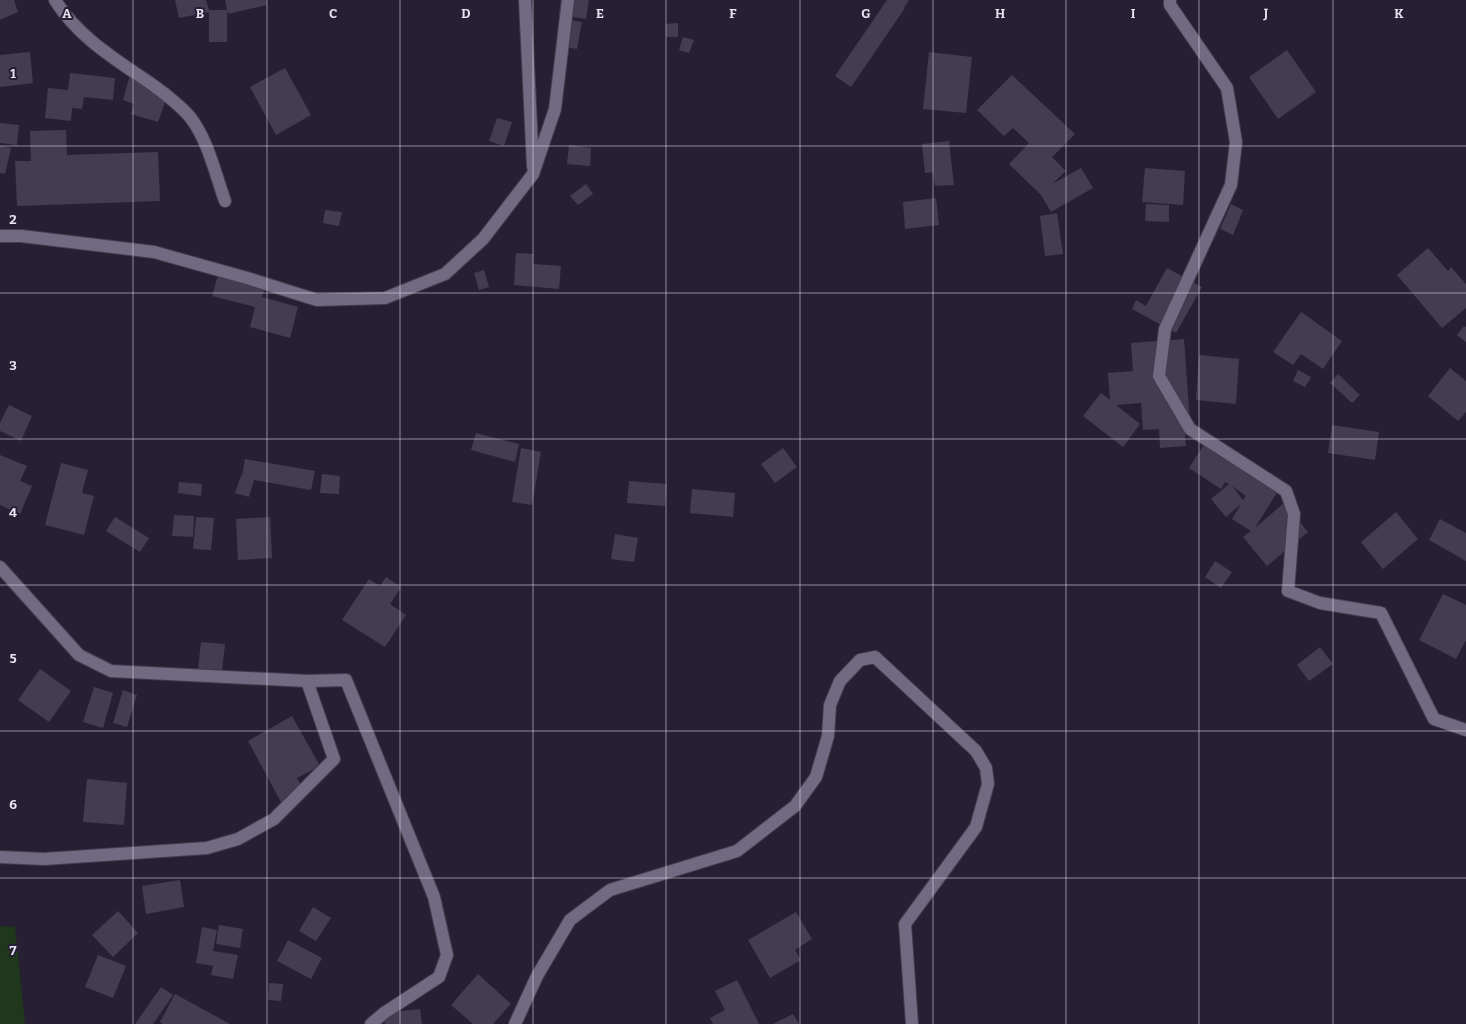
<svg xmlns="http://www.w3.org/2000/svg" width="1466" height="1024" font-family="Bitter,serif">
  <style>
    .green { fill: #1f371a }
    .building { fill: #433c53; fill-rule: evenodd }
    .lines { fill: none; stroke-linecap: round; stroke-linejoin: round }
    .minor-casing { stroke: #443d4f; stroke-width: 14 }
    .minor { stroke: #716a83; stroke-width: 12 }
    .grid { fill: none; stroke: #e7e3f1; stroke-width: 1; stroke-opacity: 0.55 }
    .grid-label { font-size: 13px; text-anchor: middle; font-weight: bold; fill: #e7e3f1; stroke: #272035; stroke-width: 4; stroke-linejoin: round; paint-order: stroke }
  </style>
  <rect width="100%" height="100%" fill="#272035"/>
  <path class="green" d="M0,926l15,1 10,97h-25z"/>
  <g class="building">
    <path d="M0,0h14l4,12 -18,8z"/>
    <path d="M175,0h31l3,10h18v32h-18v-30l-30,6z"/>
    <path d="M225,0h41l1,5 -39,9z"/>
    <path d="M561,0h28l-3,19 -27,-4z"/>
    <path d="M887,0h22l-5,8h1l-54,79 -16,-11z"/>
    <path d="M564,19l18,3 -5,27 -17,-3z"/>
    <path d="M678,23v14h-12v-13z"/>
    <path d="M683,37l11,3 -5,13 -10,-3z"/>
    <path d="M1287,50l29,42 -38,27 -29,-42z"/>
    <path d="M30,52l3,31 -33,4v-32z"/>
    <path d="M929,52l43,5 -6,56 -43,-4z"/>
    <path d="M285,68l26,47 -35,20 -26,-48z"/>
    <path d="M70,73l45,5 -2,22 -29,-3 -2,12 -10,-1 -1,13 -26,-3 3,-30 20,2z"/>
    <path d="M130,75l40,13 -12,34 -27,-8 3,-10 -11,-4z"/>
    <path d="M1012,75l63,59 -23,23 14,14 -14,13 29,-16 12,20 -42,24 -10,-17 -32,-31 20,-21 -16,-15 -9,8 -27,-26z"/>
    <path d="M497,118l15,4 -8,24 -15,-5z"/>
    <path d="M0,123l19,2 -2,20 -17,-2z"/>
    <path d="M66,130l1,25 91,-3 2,49 -143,5 -2,-45h16l-1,-30z"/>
    <path d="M949,141l5,44 -19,1 -2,-14 -8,1 -3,-29z"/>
    <path d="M569,145l22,3 -1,18 -23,-2z"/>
    <path d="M0,146l11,2 -6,26 -5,-1z"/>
    <path d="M1145,168l40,3 -2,34 -41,-3z"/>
    <path d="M586,184l7,10 -15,11 -8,-9z"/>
    <path d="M936,198l3,27 -34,4 -2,-27z"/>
    <path d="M1146,204l23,1v17l-24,-1z"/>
    <path d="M1231,204l12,6 -10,25 -13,-6z"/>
    <path d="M325,210l17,2 -3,14 -16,-3z"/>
    <path d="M1057,213l6,41 -18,2 -5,-40z"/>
    <path d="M1428,248l20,23 3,-4 15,17v24l-24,20 -45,-53z"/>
    <path d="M516,253l18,1 -1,10 28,2 -2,23 -45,-4z"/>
    <path d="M1167,268l35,19 -26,46 -44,-24 4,-9 10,6z"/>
    <path d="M484,270l5,17 -10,3 -5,-17z"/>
    <path d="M218,275l47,12 -3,10 36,10 -8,31 -40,-11 5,-20 -43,-11z"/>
    <path d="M1301,312l41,29 -19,28 -22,-15 -8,11 -20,-13z"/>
    <path d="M1464,326l2,1v15l-9,-7z"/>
    <path d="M1184,339l6,84h-6l2,23 -26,2 -1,-19 -16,1 -2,-27 -25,2 24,19 -17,23 -40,-31 18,-23 9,7 -2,-27 25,-2 -2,-28z"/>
    <path d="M1199,355l40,4 -3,45 -40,-4z"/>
    <path d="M1450,368l16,13v31l-8,9 -30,-25z"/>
    <path d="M1298,370l13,7 -6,10 -12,-6z"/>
    <path d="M1338,374l22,21 -8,8 -22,-20z"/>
    <path d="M9,405l23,11 -11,25 -21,-10v-8z"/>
    <path d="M1332,425l47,7 -4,28 -47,-7z"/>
    <path d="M476,433l43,11 -4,18 -44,-12z"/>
    <path d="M1205,443l74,46 -24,39 29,-25 24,29 -41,34 -24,-29 8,-6 -19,-12 9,-15 -15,13 -15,-18 18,-15 -4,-2 -4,7 -32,-21zM1232,486l14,10 -3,4z"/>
    <path d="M521,448l20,4 -9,53 -20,-3z"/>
    <path d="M783,448l14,19 -22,16 -14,-19z"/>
    <path d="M0,455l27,11 -7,15 12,5 -12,28 -20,-9z"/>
    <path d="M245,459l70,12 -4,19 -57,-10 -5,17 -14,-4 6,-17h1z"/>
    <path d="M61,463l27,7 -6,23 12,3 -10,39 -39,-10z"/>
    <path d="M322,474l18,2 -1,18 -19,-1z"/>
    <path d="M629,481l38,3 -2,22 -38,-3z"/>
    <path d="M179,482l23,2 -1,12 -23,-3z"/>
    <path d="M692,489l43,4 -2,24 -43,-4z"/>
    <path d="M1396,512l22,27 -35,30 -22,-27z"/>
    <path d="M174,515l20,1 -1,21 -21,-1z"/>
    <path d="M115,517l34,21 -9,14 -34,-21z"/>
    <path d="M196,517l18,1 -3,32 -18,-1z"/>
    <path d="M270,517l2,41 -34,2 -2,-41z"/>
    <path d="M1440,519l26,14v28l-37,-21z"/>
    <path d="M615,534l23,4 -4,24 -23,-3z"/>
    <path d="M1215,561l17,11 -11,16 -16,-11z"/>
    <path d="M386,577l15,10 -11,17 16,11 -21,32 -43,-27 27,-41 11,7z"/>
    <path d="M1443,594l23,11v35l-10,19 -37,-19z"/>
    <path d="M201,642l24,2 -3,27 -24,-2z"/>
    <path d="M1320,647l13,17 -24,17 -12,-16z"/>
    <path d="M40,669l31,22 -22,31 -31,-22z"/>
    <path d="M94,687l19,6 -10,35 -20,-6z"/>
    <path d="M123,690l14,5 -10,32 -14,-4z"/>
    <path d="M292,716l28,50 -23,12 7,12 -23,12 -33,-61z"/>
    <path d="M87,779l40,4 -3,42 -41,-3z"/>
    <path d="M180,880l4,27 -38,7 -4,-28z"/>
    <path d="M313,907l18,11 -15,23 -17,-10z"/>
    <path d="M118,911l20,22 -25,24 -21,-22z"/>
    <path d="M796,912l16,27 -17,11 6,10 -31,18 -22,-38z"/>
    <path d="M219,925l24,4 -3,19 -24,-4z"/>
    <path d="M202,927l15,3 -4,21 25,4 -5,24 -22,-4 2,-9 -17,-3z"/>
    <path d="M288,940l34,18 -11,21 -34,-18z"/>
    <path d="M98,955l28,11 -13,32 -28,-11z"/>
    <path d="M478,974l33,30 -18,20h-20l-22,-19z"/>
    <path d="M737,980l22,44h-46l-3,-6 15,-8 -10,-19z"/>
    <path d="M269,983l14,1 -2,17 -13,-1z"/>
    <path d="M161,987l12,8 -20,29h-18z"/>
    <path d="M175,994l55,30h-67l-3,-2z"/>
    <path d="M420,1009l2,15h-37l-1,-11z"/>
    <path d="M793,1014l6,10h-26z"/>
  </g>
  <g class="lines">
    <g class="minor-casing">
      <g id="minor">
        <path d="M55,0c23,37 60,59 95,83 14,10 29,21 40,34 18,23 25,56 35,84"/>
        <path d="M525,0l8,167"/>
        <path d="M1170,0v5l57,83 9,54 -5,43 -66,144 -6,47 31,53 96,62 8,23 -6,77 32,12 61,10 53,106 32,11"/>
        <path d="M0,236h21l133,16 93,26 70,22 68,-2 60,-24 38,-35 50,-65 22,-65 13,-109"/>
        <path d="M0,567l79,88 32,16 196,10 39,-1 88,217 13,58 -8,22 -55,36 -13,11"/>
        <path d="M0,857l44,2 163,-11 31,-9 36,-20 60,-60 -27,-78"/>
        <path d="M515,1024l22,-48 33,-56 40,-30 127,-39 58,-45 21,-29 12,-41 2,-31 10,-24 20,-21 15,-3 101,94 10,17 2,16 -12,43 -71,97 7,100"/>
      </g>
    </g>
    <use href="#minor" class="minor"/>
  </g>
  <path class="grid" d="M133,0v1024M267,0v1024M400,0v1024M533,0v1024M666,0v1024M800,0v1024M933,0v1024M1066,0v1024M1199,0v1024M1333,0v1024M0,146h1466M0,293h1466M0,439h1466M0,585h1466M0,731h1466M0,878h1466"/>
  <g class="grid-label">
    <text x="67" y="18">A</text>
    <text x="200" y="18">B</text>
    <text x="333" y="18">C</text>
    <text x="466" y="18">D</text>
    <text x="600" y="18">E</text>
    <text x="733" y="18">F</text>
    <text x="866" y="18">G</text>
    <text x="1000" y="18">H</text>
    <text x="1133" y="18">I</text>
    <text x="1266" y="18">J</text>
    <text x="1399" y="18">K</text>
    <text x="13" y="78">1</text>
    <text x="13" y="224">2</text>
    <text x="13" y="370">3</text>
    <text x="13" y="517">4</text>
    <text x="13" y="663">5</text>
    <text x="13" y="809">6</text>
    <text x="13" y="955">7</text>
  </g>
</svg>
